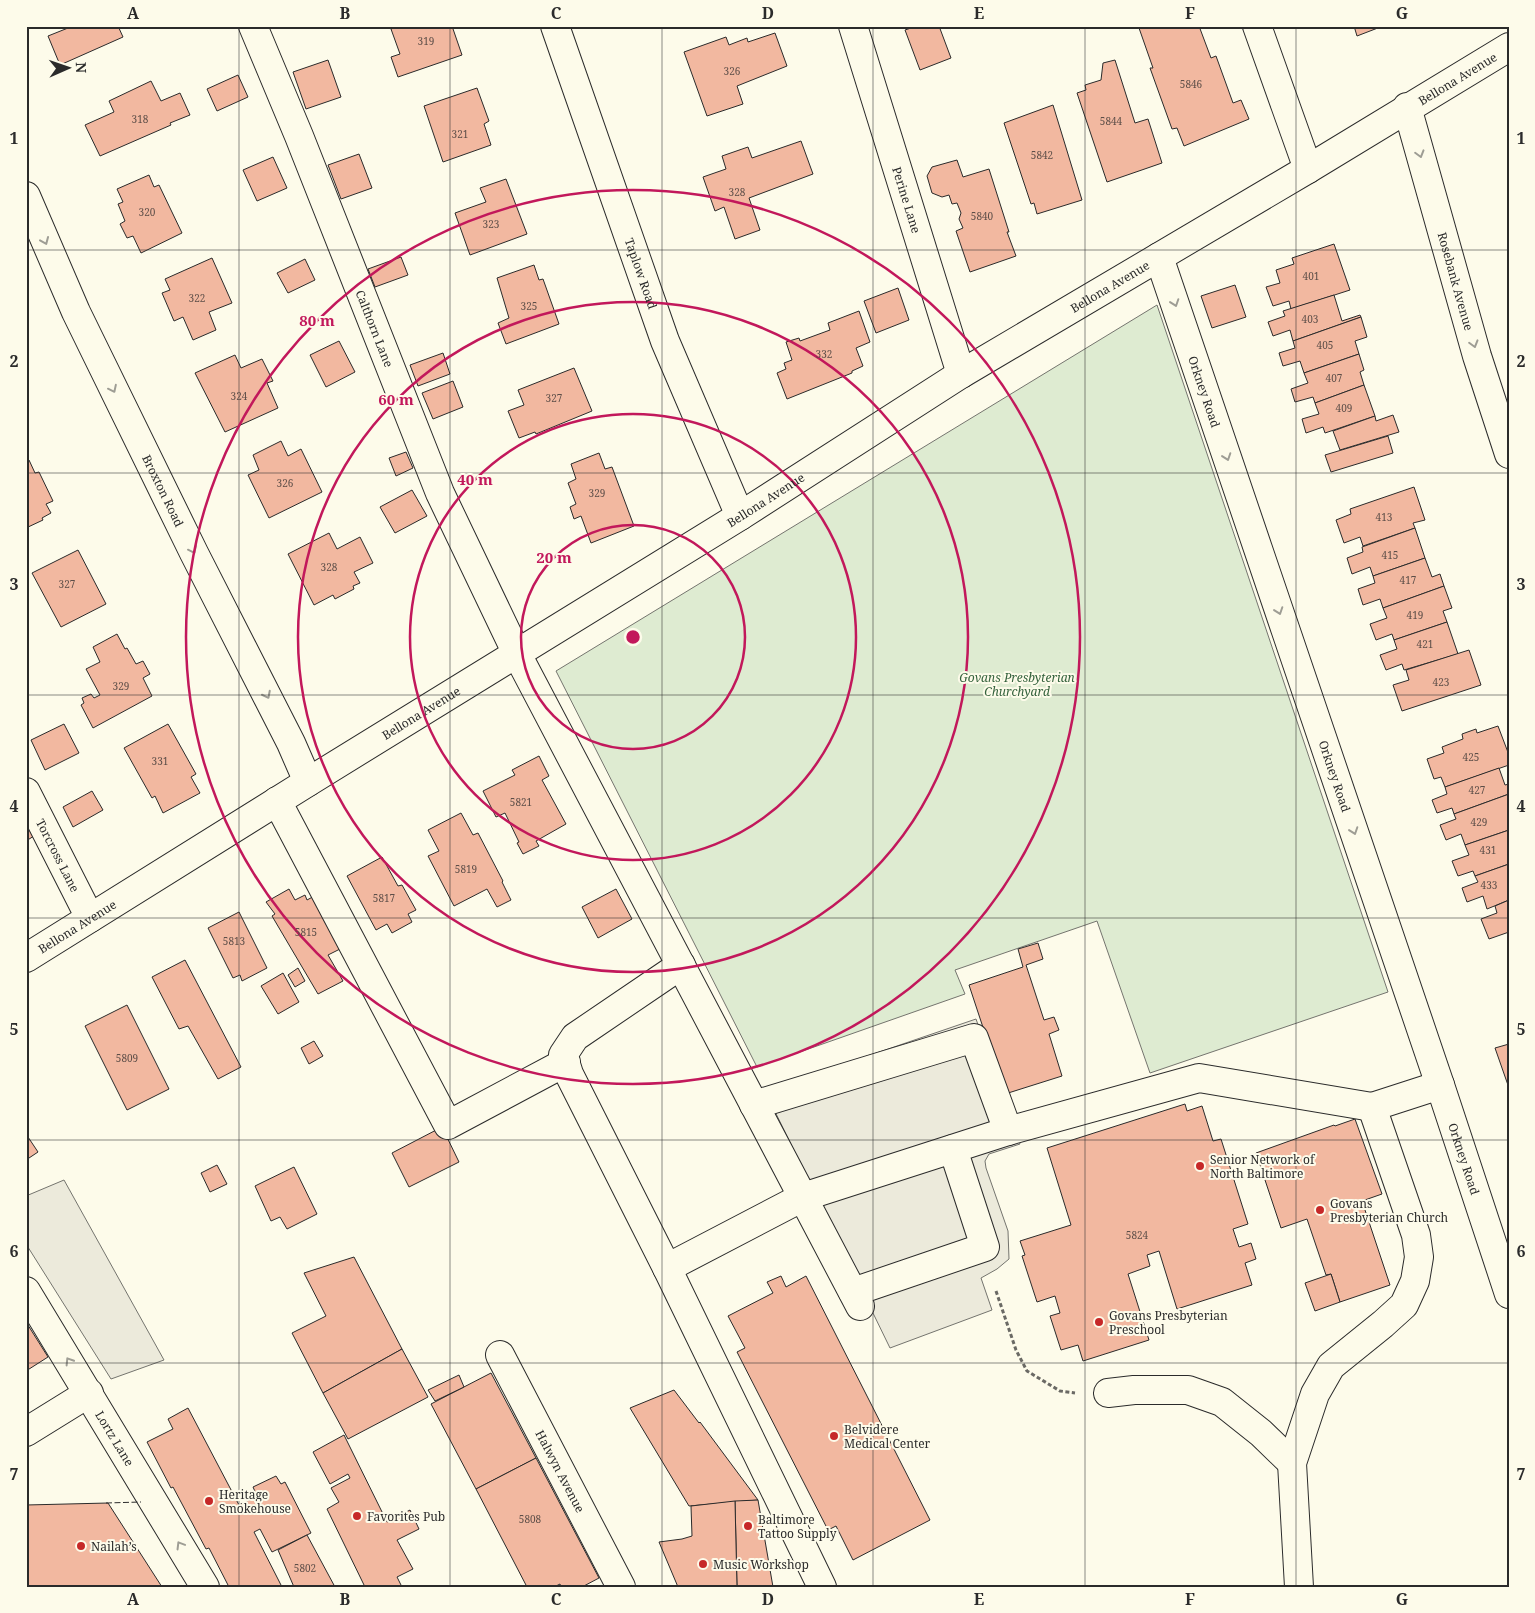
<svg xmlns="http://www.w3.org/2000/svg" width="1535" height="1613" font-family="'Noto Serif',serif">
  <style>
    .green { fill: #deebd1; stroke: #74746e }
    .parking { fill: #eceadb; stroke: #74746e }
    .building { fill: #f2b8a0; stroke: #2b2b2b }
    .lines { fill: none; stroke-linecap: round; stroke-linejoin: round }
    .minor-casing { stroke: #2b2b2b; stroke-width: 30 }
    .path { stroke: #6a6964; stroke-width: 3; stroke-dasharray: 4 2.5; stroke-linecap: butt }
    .minor { stroke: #fdfbea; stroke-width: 28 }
    .fence { stroke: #2b2b2b; stroke-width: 1; stroke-dasharray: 6 2.5; stroke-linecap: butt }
    .oneway { stroke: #9e9d94 }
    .grid { fill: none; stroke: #2b2b2b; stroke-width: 1; stroke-opacity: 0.55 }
    .ring { fill: none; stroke: #c2185b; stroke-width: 2.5 }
    .poi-dot { fill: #c62828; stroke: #fdfbea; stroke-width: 2 }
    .labels { text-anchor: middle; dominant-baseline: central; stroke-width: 4; stroke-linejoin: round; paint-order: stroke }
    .number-label { font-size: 10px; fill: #5d4e48 }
    .street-label { font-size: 12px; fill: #2b2b2b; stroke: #fdfbea }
    .park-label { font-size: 12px; font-style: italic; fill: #34623c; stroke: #fdfbea }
    .poi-label { font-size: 12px; fill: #2b2b2b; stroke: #fdfbea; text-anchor: start }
    .centre { fill: #c2185b; stroke: #fdfbea; stroke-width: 2.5 }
    .ring-label { font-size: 15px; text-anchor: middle; font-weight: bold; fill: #c2185b; stroke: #fdfbea; stroke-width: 4; stroke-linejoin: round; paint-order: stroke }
    .neatline { fill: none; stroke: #2b2b2b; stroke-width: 2 }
    .grid-label { font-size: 16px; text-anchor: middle; font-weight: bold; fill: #2b2b2b }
  </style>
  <rect width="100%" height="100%" fill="#fdfbea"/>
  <path class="green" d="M1157,305l231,687 -238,81 -53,-152 -142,49 10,24 -208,73 -201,-396z"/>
  <g class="parking">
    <path d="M976,1019l44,125 -31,10 -4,7 1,7 22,63 1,28 -12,10 -16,9 11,32 -102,38 -125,-257z"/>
    <path d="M64,1180l100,180 -53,19 -85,-135v-48z"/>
  </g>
  <g class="building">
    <path d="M67,26h51l5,11 -63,28 -12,-29 20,-8z"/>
    <path d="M399,26h53l10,29 -64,22 -7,-20 9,-3 -9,-25z"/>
    <path d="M917,26h22l12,32 -31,12 -15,-40z"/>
    <path d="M1143,26h56l12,32 5,-2 17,47 8,-3 8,19 -65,27 -7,-18 -5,1 -22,-61h3l-14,-40z"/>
    <path d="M1354,26h29l-26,10z"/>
    <path d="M775,33l12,33 -50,20 6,18 -36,12 -23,-64 42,-15 3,8 18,-7 1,4z"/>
    <path d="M328,60l13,37 -35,12 -13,-37z"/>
    <path d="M1115,60l20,63 13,-4 14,44 -55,19 -30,-89 9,-3 -1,-5 16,-5 2,-17z"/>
    <path d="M238,75l10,22 -31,14 -10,-22z"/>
    <path d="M151,81l10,20 19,-8 10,22 -20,8 1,2 -71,31 -15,-31 29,-13 -5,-11z"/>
    <path d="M477,88l12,33 -5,3 7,21 -48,17 -19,-56z"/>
    <path d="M1053,105l29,95 -45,14 -3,-11 -3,1 -27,-81z"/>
    <path d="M801,141l12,33 -64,24 11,32 -25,9 -11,-32 -9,4 -12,-34 23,-8 -4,-13 26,-9 4,11z"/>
    <path d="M359,154l13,34 -31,11 -13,-34z"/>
    <path d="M273,157l14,31 -30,13 -14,-31z"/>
    <path d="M957,160l6,17 26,-8 20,63h-2l9,24 -46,16 -14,-41 7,-3 -4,-9 2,-6 -4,-10 -5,1 -3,-9 -7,2 -10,-4 -5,-17 5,-9z"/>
    <path d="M149,175l5,12 5,-2 23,48 -41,20 -8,-17 -6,2 -7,-14 5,-3 -7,-17 5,-2 -6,-13z"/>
    <path d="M506,179l21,55 -57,21 -15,-42 31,-11 -6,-14z"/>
    <path d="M1334,244l16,46 -59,19 -2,-8 -16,5 -7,-19 14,-4 -4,-13 18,-6 -2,-6z"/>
    <path d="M401,257l7,18 -33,12 -7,-18z"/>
    <path d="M212,258l20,45 -23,9 7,18 -23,10 -10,-23 -9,4 -12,-28 8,-3 -5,-11z"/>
    <path d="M305,259l10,21 -27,13 -11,-20z"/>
    <path d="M534,265l5,15 4,-1 16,45 -53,20 -8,-21 11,-5 -12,-40z"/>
    <path d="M1235,285l11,32 -34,11 -11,-32z"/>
    <path d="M898,288l11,32 -33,13 -12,-32z"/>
    <path d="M1334,295l8,26 18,-6 1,2 -68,24 -3,-11 -17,6 -5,-14 17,-6 -2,-5z"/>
    <path d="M859,311l11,31 -14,6 7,18 -11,5v2l-65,26 -10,-26 9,-4 -2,-6 8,-3 -6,-18 13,-4 1,3 30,-11 -2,-7z"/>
    <path d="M1361,317l6,20 -12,4 4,13 -55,19 -4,-12 -17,5 -4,-13 16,-5 -2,-7z"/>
    <path d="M339,341l16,31 -29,15 -16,-32z"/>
    <path d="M443,353l7,21 -32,12 -8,-21z"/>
    <path d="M1359,354l5,16 -4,2 4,13 -49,18 -2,-6 -18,5 -4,-13 17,-6 -4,-10z"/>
    <path d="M235,355l6,13 21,-9 11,22 -6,2 11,25 -53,24 -30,-59z"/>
    <path d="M574,368l18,43 -56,23 -1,-2 -16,6 -11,-27 16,-6 -6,-15z"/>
    <path d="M453,381l10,26 -30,12 -11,-26z"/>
    <path d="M1364,385l11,31 -50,17 -2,-6 -17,6 -4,-14 17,-5 -4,-11z"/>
    <path d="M1393,415l6,17 -59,18 -7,-19 42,-15 1,5z"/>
    <path d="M1388,436l5,17 -62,19 -6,-17z"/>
    <path d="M281,441l7,15 13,-7 21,43 -53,26 -21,-43 11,-5 -6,-15z"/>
    <path d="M406,452l7,16 -17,8 -7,-18z"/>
    <path d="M599,453l6,16 7,-2 22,59 -43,17 -10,-27 -7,3 -4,-12 6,-3 -8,-21 8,-4 -5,-15z"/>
    <path d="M29,460l6,13 4,-1 14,29 -7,3 5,9 -9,5 1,2 -17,8v-67z"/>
    <path d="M1414,487l11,33 -12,3 2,5 -52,18 -3,-9 -16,6 -8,-23 15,-6 -1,-5z"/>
    <path d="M412,490l15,26 -32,17 -15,-26z"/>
    <path d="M1415,528l10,30 -52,18 -3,-9 -18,7 -5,-16 16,-6 -1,-5z"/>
    <path d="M329,533l8,16 23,-12 13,26 -19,9 6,11 -7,3 1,3 -19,10 -2,-4 -19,10 -26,-51z"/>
    <path d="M78,550l28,54 -45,23 -29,-54z"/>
    <path d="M1425,558l7,19 8,-3 4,12 -61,22 -3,-9 -17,6 -5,-16 17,-6 -2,-7z"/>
    <path d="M1444,586l8,22 -9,3 4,11 -53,18 -2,-6 -16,6 -6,-16 17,-6 -4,-10z"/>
    <path d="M1447,622l11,32 -54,16 -2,-6 -16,6 -6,-15 17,-6 -3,-9z"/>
    <path d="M117,634l8,15 2,-1 9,16 7,-3 7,13 -7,4 9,18 -59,32 -12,-23 3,-2 -2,-5 9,-4 3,4 6,-3 -14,-26 14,-7 -7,-15z"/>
    <path d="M1469,650l12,35 -79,26 -9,-26 16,-5 -3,-10z"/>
    <path d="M64,724l15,29 -34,17 -14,-30z"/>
    <path d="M168,724l28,50 -5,3 9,16 -37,20 -8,-17 -3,2 -28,-50z"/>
    <path d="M1498,726l11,29v10l-64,22 -4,-10 -7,2 -7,-20 17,-6 -2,-6 21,-8 -1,-5 14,-5 1,4z"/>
    <path d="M539,756l10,20 -7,4 24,44 -30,17 3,5 -16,8 -6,-11 2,-1 -14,-29 -9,4 -13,-26 32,-16 -3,-5z"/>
    <path d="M1499,768l6,17 4,-1v10l-55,20 -2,-6 -15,5 -5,-13 15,-6 -2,-7z"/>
    <path d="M92,791l11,19 -30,17 -10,-20z"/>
    <path d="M1509,794v36l-44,15 -4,-11 -15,6 -6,-15 16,-6 -2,-5z"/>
    <path d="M461,813l12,22 5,-2 25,48 -1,1 9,18 -14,7 -10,-18 -33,17 -26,-50 11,-5 -11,-21z"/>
    <path d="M26,823l8,13 -8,5z"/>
    <path d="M1509,830v34l-34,12 -2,-5 -15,5 -6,-15 17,-6 -4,-10z"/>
    <path d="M382,857l16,29 4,-1 14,25 -8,4 4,8 -20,11 -5,-9 -11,6 -29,-54z"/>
    <path d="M1509,864v36l-22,9 -4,-13 -16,6 -5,-14 16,-6 -3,-6z"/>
    <path d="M289,889l6,11 10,-5 2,5 11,-6 6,11 -6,3 22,41 -12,6 15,26 -25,13 -46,-78 3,-2 -9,-12z"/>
    <path d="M616,889l16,30 -34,19 -16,-31z"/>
    <path d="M1509,900v32l-20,7 -8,-20 16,-6 -2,-7z"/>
    <path d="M239,912l28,56 -25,13 -2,-6 -7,3 -25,-50z"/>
    <path d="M1038,943l5,16 -17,6 18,55 10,-3 5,13 -10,4 13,42 -57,18 -36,-109 54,-18 -5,-18z"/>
    <path d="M185,960l56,107 -23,12 -30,-53 -9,3 -27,-52z"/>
    <path d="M298,968l7,13 -10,6 -7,-12z"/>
    <path d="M283,973l16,29 -21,12 -17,-28z"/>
    <path d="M127,1005l42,84 -42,21 -42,-84z"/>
    <path d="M314,1041l9,15 -14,8 -8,-16z"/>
    <path d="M1509,1044v44l-14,-40z"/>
    <path d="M1185,1104l2,7 15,-5 11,35 8,-2 27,85 -15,5 6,18 12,-4 5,16 -11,4 7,22 -75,24 -18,-58 -12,4 3,11 -22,8 21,66 -66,21 -5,-16 -17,5 -11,-34 10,-3 -5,-17 -18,6 -15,-46 3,-1 -5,-14 51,-16 -24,-77z"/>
    <path d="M1355,1119l27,75 -20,7 28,84 -50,17 -9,-28 -5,1 -19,-56 -26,9 -25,-75 78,-28 1,1z"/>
    <path d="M442,1127l17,35 -50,25 -17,-34z"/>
    <path d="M26,1134l12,18 -12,8z"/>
    <path d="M217,1165l10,19 -17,8 -9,-19z"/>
    <path d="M294,1167l23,47 -30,15 -7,-12 -9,4 -16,-35z"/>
    <path d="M354,1257l48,92 -79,44 -31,-60 34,-17 -22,-43z"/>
    <path d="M1331,1274l9,28 -25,9 -10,-28z"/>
    <path d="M781,1276l5,11 20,-11 124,244 -77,40 -17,-34 -8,4 -91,-178 8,-4 -17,-32 45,-23 -6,-11z"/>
    <path d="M26,1322l22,35 -22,14z"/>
    <path d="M402,1349l26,48 -80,42 -25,-46z"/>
    <path d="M491,1373l45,85 -60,31 -45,-85z"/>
    <path d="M459,1375l5,12 -29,14 -7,-11z"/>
    <path d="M674,1390l25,33 1,-1 58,78 -69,6 -59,-98z"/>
    <path d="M188,1408l51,97 18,-9 -4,-9 23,-11 5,8 4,-2 26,51 -39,19 -12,-23 -6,3 28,55h-53l-20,-39 -3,1 -33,-62 -2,1 -24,-46 26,-13 -5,-10z"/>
    <path d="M344,1435l43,87 23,-12 9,19 -22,11 16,29 -16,8 5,10h-37l-38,-78 12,-7 -8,-14 19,-10 -2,-4 -18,10 -17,-32z"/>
    <path d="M536,1458l63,120 -17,9h-21l-1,-3 -6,3h-27l-51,-98z"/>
    <path d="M758,1500l15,87h-36l-2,-86z"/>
    <path d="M735,1501l2,86h-59l-19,-45 23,-3 10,-3 -1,-30z"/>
    <path d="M108,1503l54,84h-136v-82z"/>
    <path d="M307,1535l28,52h-41l-16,-37z"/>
  </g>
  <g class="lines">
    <g class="minor-casing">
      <g id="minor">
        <path id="s1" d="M253,26l46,110 141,357 77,161 343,652"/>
        <path id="s2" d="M555,26l110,315 75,175"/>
        <path id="s3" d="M853,26l108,348"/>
        <path d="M1257,26l51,143"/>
        <path id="s4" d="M1407,107l70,249 32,98"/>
        <path id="s5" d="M26,196l50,116 118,241 97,190 17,39"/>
        <path id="s6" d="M1159,257l281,828 69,209"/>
        <path id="s7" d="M26,792l64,126"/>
        <path d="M277,801l171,324 118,-63"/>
        <path id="s8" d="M26,958l282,-176 432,-266 221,-142 347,-205 201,-122"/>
        <path d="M681,965l-106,72 -12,18 6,19 98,194 155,319"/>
        <path d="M754,1105l220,-67 34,93 191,-53 173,29"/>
        <path d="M667,1268l136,-71 205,-66"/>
        <path id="s9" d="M26,1291l179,296"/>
        <path d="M853,1292l132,-45 -32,-98"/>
        <path id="s10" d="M500,1355l121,232"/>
        <path d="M1108,1393l26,-3h54l34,12 39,31 31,30"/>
        <path d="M26,1432l63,-39"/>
        <path d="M1299,1587l-7,-124 23,-69 16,-28 52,-42 21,-19 11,-24 4,-24 -3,-22 -44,-128 68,-22"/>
      </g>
    </g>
    <path class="path" d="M996,1291l20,59 11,21 33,20 15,2"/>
    <use href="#minor" class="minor"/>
    <path class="fence" d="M106,1503l35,-1"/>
  </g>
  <defs><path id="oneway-chevron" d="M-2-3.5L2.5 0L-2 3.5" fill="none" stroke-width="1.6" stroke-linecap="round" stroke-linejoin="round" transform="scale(1.25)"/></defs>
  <g class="oneway">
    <use href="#oneway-chevron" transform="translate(1420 154) rotate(74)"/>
    <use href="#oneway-chevron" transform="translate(45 241) rotate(67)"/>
    <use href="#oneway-chevron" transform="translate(1175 303) rotate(71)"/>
    <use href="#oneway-chevron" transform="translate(1474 344) rotate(74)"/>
    <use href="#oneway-chevron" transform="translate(113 389) rotate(64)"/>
    <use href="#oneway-chevron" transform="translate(1227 457) rotate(71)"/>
    <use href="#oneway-chevron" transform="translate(193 550) rotate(64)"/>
    <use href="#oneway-chevron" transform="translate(1279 611) rotate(71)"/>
    <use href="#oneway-chevron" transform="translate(267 695) rotate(63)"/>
    <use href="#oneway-chevron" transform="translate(1354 831) rotate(71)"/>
    <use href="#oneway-chevron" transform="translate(69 1361) rotate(-122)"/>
    <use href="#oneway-chevron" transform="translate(180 1545) rotate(-121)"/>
  </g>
  <path class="grid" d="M239,26v1561M450,26v1561M662,26v1561M873,26v1561M1085,26v1561M1296,26v1561M26,250h1483M26,473h1483M26,695h1483M26,918h1483M26,1140h1483M26,1363h1483"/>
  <g class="ring">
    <circle cx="633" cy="637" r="112"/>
    <circle cx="633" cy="637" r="223"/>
    <circle cx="633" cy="637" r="335"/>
    <circle cx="633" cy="637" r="447"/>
  </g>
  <g class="poi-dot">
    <circle cx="1200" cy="1166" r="5"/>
    <circle cx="1320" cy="1210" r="5"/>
    <circle cx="1099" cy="1322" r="5"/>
    <circle cx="834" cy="1436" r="5"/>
    <circle cx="209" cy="1501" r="5"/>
    <circle cx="357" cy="1516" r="5"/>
    <circle cx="748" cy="1526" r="5"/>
    <circle cx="81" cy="1546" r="5"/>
    <circle cx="703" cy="1564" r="5"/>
  </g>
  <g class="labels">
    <g class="number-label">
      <text x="426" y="41">319</text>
      <text x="732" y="71">326</text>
      <text x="1191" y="84">5846</text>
      <text x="140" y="119">318</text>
      <text x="1111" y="121">5844</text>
      <text x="460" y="134">321</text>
      <text x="1042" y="155">5842</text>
      <text x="737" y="192">328</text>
      <text x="147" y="212">320</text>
      <text x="982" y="216">5840</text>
      <text x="491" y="224">323</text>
      <text x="1311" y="276">401</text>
      <text x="197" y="298">322</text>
      <text x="529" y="306">325</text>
      <text x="1310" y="319">403</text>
      <text x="1325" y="345">405</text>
      <text x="824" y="354">332</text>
      <text x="1334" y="378">407</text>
      <text x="239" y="396">324</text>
      <text x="554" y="398">327</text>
      <text x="1344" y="408">409</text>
      <text x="285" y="483">326</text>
      <text x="597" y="493">329</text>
      <text x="1384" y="517">413</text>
      <text x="1390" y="555">415</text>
      <text x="329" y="567">328</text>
      <text x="1408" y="580">417</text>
      <text x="67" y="584">327</text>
      <text x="1415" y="615">419</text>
      <text x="1425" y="644">421</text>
      <text x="1441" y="682">423</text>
      <text x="121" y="686">329</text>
      <text x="1471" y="757">425</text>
      <text x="160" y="761">331</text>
      <text x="1477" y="790">427</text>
      <text x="521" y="802">5821</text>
      <text x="1479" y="822">429</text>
      <text x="1488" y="850">431</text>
      <text x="466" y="869">5819</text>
      <text x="1489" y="885">433</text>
      <text x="384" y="898">5817</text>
      <text x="306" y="932">5815</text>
      <text x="234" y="941">5813</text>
      <text x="127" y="1058">5809</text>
      <text x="1137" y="1235">5824</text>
      <text x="530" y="1519">5808</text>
      <text x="305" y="1568">5802</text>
    </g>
    <g class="street-label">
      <text stroke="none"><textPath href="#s8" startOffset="1680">Bellona Avenue</textPath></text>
      <text stroke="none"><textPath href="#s3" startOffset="182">Perine Lane</textPath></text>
      <text stroke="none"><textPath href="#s2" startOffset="262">Taplow Road</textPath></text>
      <text stroke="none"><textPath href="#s4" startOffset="181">Rosebank Avenue</textPath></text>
      <text stroke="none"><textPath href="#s8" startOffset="1275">Bellona Avenue</textPath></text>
      <text stroke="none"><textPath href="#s1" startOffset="326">Calthorn Lane</textPath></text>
      <text stroke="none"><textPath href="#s6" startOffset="142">Orkney Road</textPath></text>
      <text stroke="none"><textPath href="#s5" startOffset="325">Broxton Road</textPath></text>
      <text stroke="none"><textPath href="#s8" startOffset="870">Bellona Avenue</textPath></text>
      <text stroke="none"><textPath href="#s8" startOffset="465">Bellona Avenue</textPath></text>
      <text stroke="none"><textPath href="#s6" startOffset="548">Orkney Road</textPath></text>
      <text stroke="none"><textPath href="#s7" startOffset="71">Torcross Lane</textPath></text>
      <text stroke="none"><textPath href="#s8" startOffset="60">Bellona Avenue</textPath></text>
      <text stroke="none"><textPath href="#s6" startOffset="952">Orkney Road</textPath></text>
      <text stroke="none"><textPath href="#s9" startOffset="172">Lortz Lane</textPath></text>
      <text stroke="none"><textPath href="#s10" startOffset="131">Halwyn Avenue</textPath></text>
    </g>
    <g class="park-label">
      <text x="1017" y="677">Govans Presbyterian<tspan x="1017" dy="14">Churchyard</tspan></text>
    </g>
    <g class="poi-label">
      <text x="1210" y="1159">Senior Network of<tspan x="1210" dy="14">North Baltimore</tspan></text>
      <text x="1330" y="1203">Govans<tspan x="1330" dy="14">Presbyterian Church</tspan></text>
      <text x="1109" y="1315">Govans Presbyterian<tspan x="1109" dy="14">Preschool</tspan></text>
      <text x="844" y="1429">Belvidere<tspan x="844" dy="14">Medical Center</tspan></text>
      <text x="219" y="1494">Heritage<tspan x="219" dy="14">Smokehouse</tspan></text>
      <text x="367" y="1516">Favorites Pub</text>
      <text x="758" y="1519">Baltimore<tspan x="758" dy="14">Tattoo Supply</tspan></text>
      <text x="91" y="1546">Nailah’s</text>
      <text x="713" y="1564">Music Workshop</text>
    </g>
  </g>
  <circle cx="633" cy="637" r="8" class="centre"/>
  <g class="ring-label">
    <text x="317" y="326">80 m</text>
    <text x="396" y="405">60 m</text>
    <text x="475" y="485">40 m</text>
    <text x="554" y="563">20 m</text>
  </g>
  <rect width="1535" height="1613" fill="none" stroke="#fdfbea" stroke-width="55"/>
  <g transform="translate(68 68) rotate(88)" stroke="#fdfbea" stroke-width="4" paint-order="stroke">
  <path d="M0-4L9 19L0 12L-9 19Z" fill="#2b2b2b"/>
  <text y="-8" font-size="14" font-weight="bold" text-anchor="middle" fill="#2b2b2b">N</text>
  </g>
  <rect x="28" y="28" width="1480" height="1558" class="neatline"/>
  <g class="grid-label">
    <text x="133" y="19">A</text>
    <text x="345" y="19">B</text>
    <text x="556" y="19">C</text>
    <text x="768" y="19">D</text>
    <text x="979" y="19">E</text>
    <text x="1190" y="19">F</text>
    <text x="1402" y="19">G</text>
    <text x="14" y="144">1</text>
    <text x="1521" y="144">1</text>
    <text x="14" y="367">2</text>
    <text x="1521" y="367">2</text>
    <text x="14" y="590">3</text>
    <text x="1521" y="590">3</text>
    <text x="14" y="812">4</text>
    <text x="1521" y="812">4</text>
    <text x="14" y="1035">5</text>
    <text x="1521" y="1035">5</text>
    <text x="14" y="1257">6</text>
    <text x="1521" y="1257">6</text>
    <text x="14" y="1480">7</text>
    <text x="1521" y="1480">7</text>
    <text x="133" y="1605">A</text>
    <text x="345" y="1605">B</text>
    <text x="556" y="1605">C</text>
    <text x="768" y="1605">D</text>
    <text x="979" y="1605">E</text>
    <text x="1190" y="1605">F</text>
    <text x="1402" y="1605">G</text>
  </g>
</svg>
